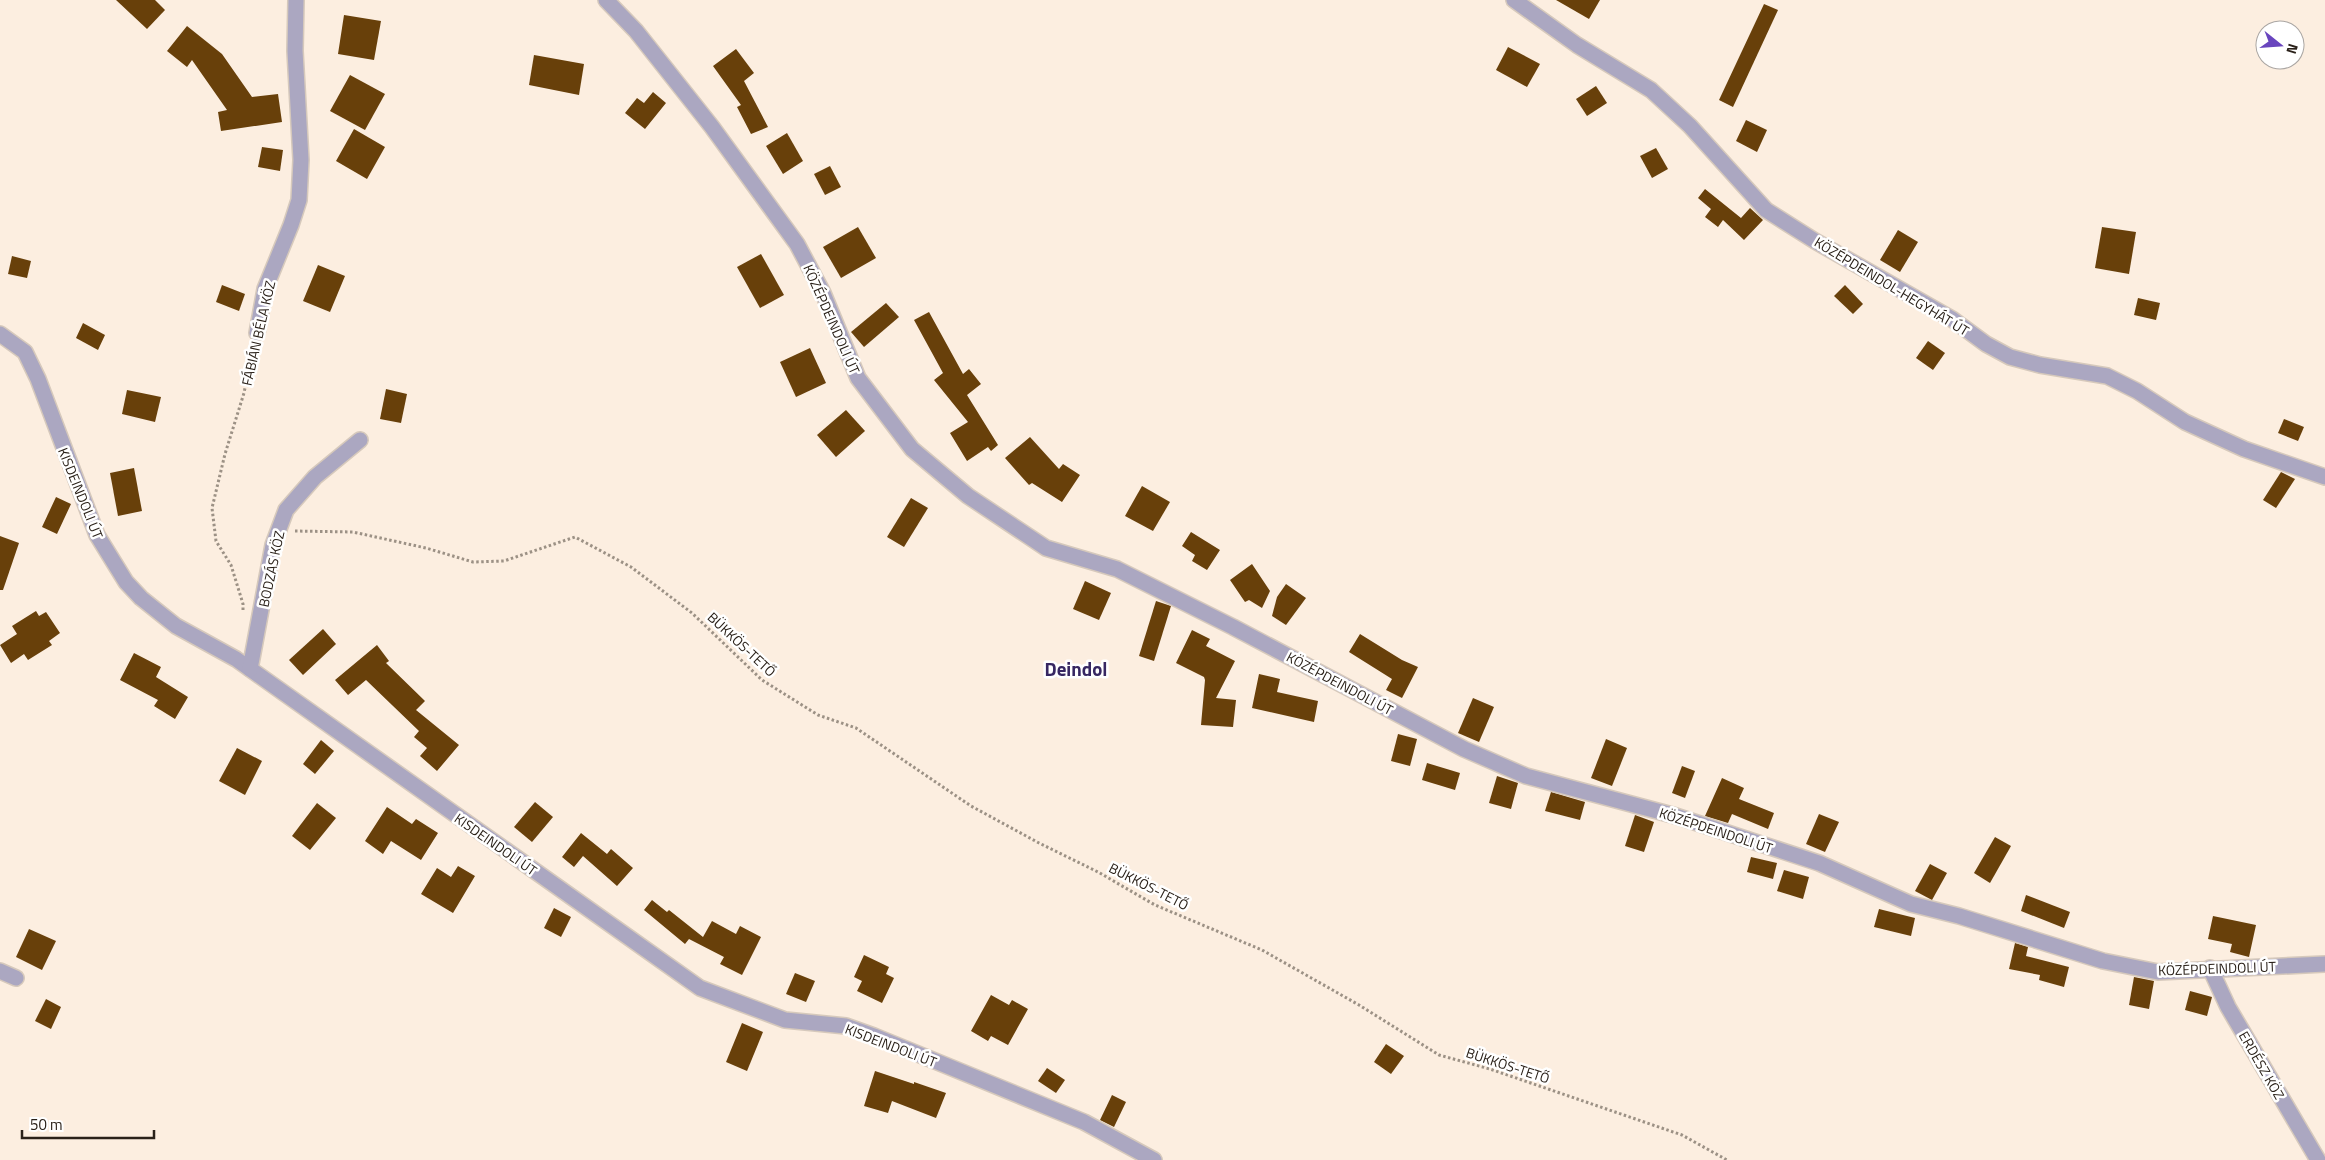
<svg xmlns="http://www.w3.org/2000/svg" width="2325" height="1160" font-family="'Titillium Web',sans-serif">
  <style>
    .building { fill: #68400a }
    .lines { fill: none; stroke-linecap: round; stroke-linejoin: round }
    .minor-casing { stroke: #d6c9bc; stroke-width: 18 }
    .path { stroke: #9c9185; stroke-width: 3; stroke-dasharray: 2.5 2.5; stroke-linecap: butt }
    .minor { stroke: #aba7c1; stroke-width: 15 }
    .labels { text-anchor: middle; dominant-baseline: central; stroke-width: 5; stroke-linejoin: round; paint-order: stroke }
    .street-label { font-size: 14px; fill: #2a2119; stroke: #fff }
    .district-label { font-size: 19px; font-weight: bold; fill: #372762; stroke: #fff }
  </style>
  <rect width="100%" height="100%" fill="#fceee0"/>
  <g class="building">
    <path d="M116,0h39l10,10 -18,19z"/>
    <path d="M1556,0h44l-11,19z"/>
    <path d="M1764,4l14,6 -45,97 -14,-7z"/>
    <path d="M344,15l37,6 -7,39 -36,-6z"/>
    <path d="M187,26l35,28 30,43 26,-3 4,28 -61,9 -3,-19 9,-2 -35,-50 -5,7 -20,-16z"/>
    <path d="M1508,47l32,17 -13,23 -31,-17z"/>
    <path d="M736,49l18,24 -10,8 24,46 -17,7 -14,-27 4,-2 -28,-39z"/>
    <path d="M534,55l50,9 -5,31 -50,-10z"/>
    <path d="M350,75l35,19 -20,36 -35,-19z"/>
    <path d="M1596,86l11,17 -20,13 -11,-17z"/>
    <path d="M653,92l13,11 -21,26 -20,-16 12,-15 7,5z"/>
    <path d="M1746,120l21,10 -10,22 -21,-11z"/>
    <path d="M354,129l31,18 -18,32 -31,-18z"/>
    <path d="M787,133l16,28 -20,13 -17,-28z"/>
    <path d="M262,147l21,3 -3,21 -22,-4z"/>
    <path d="M1656,148l12,21 -16,9 -12,-22z"/>
    <path d="M830,166l11,21 -16,8 -11,-21z"/>
    <path d="M1705,189l36,29 9,-10 13,12 -19,20 -21,-20 -5,7 -13,-10 6,-8 -13,-11z"/>
    <path d="M858,227l18,31 -35,20 -18,-31z"/>
    <path d="M2102,227l34,5 -7,42 -34,-6z"/>
    <path d="M1898,230l20,12 -18,30 -20,-12z"/>
    <path d="M761,254l23,41 -24,13 -23,-41z"/>
    <path d="M12,256l19,5 -4,17 -19,-4z"/>
    <path d="M318,265l27,11 -15,36 -27,-11z"/>
    <path d="M222,285l23,9 -6,17 -23,-9z"/>
    <path d="M1845,285l18,19 -10,10 -19,-18z"/>
    <path d="M2138,298l22,5 -4,17 -22,-5z"/>
    <path d="M886,303l13,14 -35,30 -13,-15z"/>
    <path d="M929,312l34,62 6,-5 12,15 -14,11 31,50 -7,6 -3,-4 -21,14 -17,-28 18,-11 -34,-42 9,-7 -29,-53z"/>
    <path d="M83,323l22,12 -7,15 -22,-12z"/>
    <path d="M1928,341l17,12 -12,17 -17,-12z"/>
    <path d="M810,348l16,35 -30,14 -16,-35z"/>
    <path d="M386,389l21,5 -6,29 -21,-4z"/>
    <path d="M127,390l34,7 -6,25 -33,-8z"/>
    <path d="M846,410l19,21 -29,26 -19,-22z"/>
    <path d="M2284,419l20,8 -6,14 -20,-8z"/>
    <path d="M1030,437l29,32 4,-5 17,11 -18,27 -30,-19 -3,2 -24,-27z"/>
    <path d="M134,468l8,43 -24,5 -8,-43z"/>
    <path d="M2281,472l14,7 -19,29 -13,-8z"/>
    <path d="M1142,486l28,16 -17,29 -28,-15z"/>
    <path d="M56,497l15,7 -14,30 -15,-7z"/>
    <path d="M911,498l17,10 -24,39 -17,-10z"/>
    <path d="M1191,532l29,18 -13,20 -15,-9 3,-6 -13,-9z"/>
    <path d="M0,536l19,7 -16,47h-3z"/>
    <path d="M1252,564l18,27 -8,17 -13,-8 -4,2 -15,-22z"/>
    <path d="M1085,581l26,12 -12,27 -26,-11z"/>
    <path d="M1286,584l20,14 -20,27 -14,-9 5,-19z"/>
    <path d="M1156,601l15,5 -17,55 -15,-5z"/>
    <path d="M36,611l3,5 7,-4 14,21 -11,8 3,4 -24,15 -4,-6 -13,9 -11,-18 17,-11 -5,-8z"/>
    <path d="M323,629l13,15 -33,31 -14,-15z"/>
    <path d="M1192,630l18,9 -4,7 29,15 -19,37 20,2 -3,27 -32,-2 4,-45 -1,-3 -28,-14z"/>
    <path d="M1360,634l42,26 16,7 -16,31 -16,-8 6,-11 -43,-27z"/>
    <path d="M377,645l12,16 -3,2 39,38 -9,9 43,35 -22,26 -17,-15 7,-8 -13,-11 5,-6 -53,-51 -18,15 -13,-15z"/>
    <path d="M134,653l27,14 -5,10 32,20 -13,22 -21,-13 4,-6 -38,-20z"/>
    <path d="M1259,674l21,5 -3,13 41,9 -4,21 -62,-14z"/>
    <path d="M1473,698l21,9 -15,35 -21,-9z"/>
    <path d="M1398,734l19,5 -7,27 -19,-5z"/>
    <path d="M1606,739l21,9 -15,38 -21,-8z"/>
    <path d="M321,740l13,11 -19,23 -12,-10z"/>
    <path d="M237,748l25,13 -17,34 -26,-14z"/>
    <path d="M1427,763l33,10 -5,17 -33,-10z"/>
    <path d="M1682,766l13,5 -10,27 -13,-5z"/>
    <path d="M1497,776l21,7 -7,26 -22,-6z"/>
    <path d="M1722,778l22,10 -5,11 35,14 -6,16 -36,-15 -4,9 -23,-7z"/>
    <path d="M1551,792l34,10 -5,18 -35,-9z"/>
    <path d="M535,802l18,15 -21,25 -18,-15z"/>
    <path d="M317,803l19,15 -26,32 -18,-14z"/>
    <path d="M387,807l25,17 4,-5 22,14 -17,27 -30,-19 -8,13 -18,-13z"/>
    <path d="M1819,814l20,8 -14,30 -19,-8z"/>
    <path d="M1635,815l19,7 -10,30 -19,-6z"/>
    <path d="M581,833l26,21 4,-5 22,19 -16,18 -34,-30 -9,11 -12,-10z"/>
    <path d="M1995,837l16,9 -21,37 -16,-10z"/>
    <path d="M1751,857l26,6 -4,16 -26,-7z"/>
    <path d="M1930,864l17,9 -15,27 -17,-9z"/>
    <path d="M458,866l17,10 -22,37 -32,-19 16,-26 14,9z"/>
    <path d="M1784,870l25,7 -6,22 -26,-8z"/>
    <path d="M2026,895l44,17 -6,16 -43,-17z"/>
    <path d="M652,900l15,12 2,-2 34,27 9,-16 24,13 4,-8 21,11 -19,38 -22,-11 4,-7 -35,-18 -4,5 -41,-34z"/>
    <path d="M554,908l17,9 -10,20 -17,-9z"/>
    <path d="M1879,909l36,9 -4,18 -37,-9z"/>
    <path d="M2213,916l43,9 -7,32 -19,-5 2,-8 -24,-5z"/>
    <path d="M29,929l27,12 -14,29 -26,-13z"/>
    <path d="M2015,943l13,4 -2,9 43,11 -5,20 -25,-7 1,-5 -31,-6z"/>
    <path d="M864,955l25,12 -3,7 8,4 -12,25 -25,-12 5,-10 -8,-4z"/>
    <path d="M795,973l20,8 -9,21 -20,-8z"/>
    <path d="M2134,977l20,4 -5,28 -20,-4z"/>
    <path d="M2190,991l22,6 -5,19 -22,-6z"/>
    <path d="M991,995l18,10 3,-5 16,9 -20,36 -17,-9 -3,5 -17,-10z"/>
    <path d="M46,999l15,8 -10,22 -16,-8z"/>
    <path d="M742,1023l21,9 -16,39 -21,-9z"/>
    <path d="M1386,1044l18,12 -13,18 -17,-12z"/>
    <path d="M1047,1068l18,12 -9,13 -18,-12z"/>
    <path d="M875,1071l39,13v-2l32,11 -10,25 -44,-17 -4,12 -24,-7z"/>
    <path d="M1112,1095l14,7 -12,25 -14,-7z"/>
  </g>
  <g class="lines">
    <g class="minor-casing">
      <g id="minor">
        <path d="M606,0l30,31 76,96 85,117 26,49 35,85 54,71 56,47 78,52 71,21 116,58 231,122 62,27 150,40 143,47 92,41 48,12 144,45 55,11 167,-8"/>
        <path d="M1514,0l63,45 74,45 39,36 76,84 49,31 137,78 34,25 24,13 30,8 67,11 30,15 48,31 59,27 81,28"/>
        <path d="M257,333l8,-44 26,-64 8,-25 2,-40 -6,-109 1,-51"/>
        <path d="M0,334l25,18 13,27 59,156 29,47 15,16 35,28 60,33 464,329 85,32 61,6 28,10 210,86 70,38"/>
        <path d="M250,669l23,-124 13,-35 29,-33 45,-37"/>
        <path d="M2210,968l18,39 90,153"/>
        <path d="M0,971l16,7"/>
      </g>
    </g>
    <g class="path">
      <path d="M295,531l58,1 73,16 47,14 31,-1 71,-24 56,30 61,46 70,67 56,35 38,13 115,78 68,37 59,29 57,33 107,45 97,55 80,50 51,14 192,66 45,25"/>
      <path d="M243,610v-6l-12,-39 -15,-24 -4,-33 13,-54 19,-61 9,-45"/>
    </g>
    <use href="#minor" class="minor"/>
  </g>
  <g class="labels">
    <g class="street-label">
      <text transform="translate(1892 286) rotate(31)">KÖZÉPDEINDOL-HEGYHÁT ÚT</text>
      <text transform="translate(832 319) rotate(66)">KÖZÉPDEINDOLI ÚT</text>
      <text transform="translate(258 333) rotate(-77)">FÁBIÁN BÉLA KÖZ</text>
      <text transform="translate(81 493) rotate(68)">KISDEINDOLI ÚT</text>
      <text transform="translate(271 569) rotate(-78)">BODZÁS KÖZ</text>
      <text transform="translate(742 644) rotate(43)">BÜKKÖS-TETŐ</text>
      <text transform="translate(1340 683) rotate(28)">KÖZÉPDEINDOLI ÚT</text>
      <text transform="translate(1716 830) rotate(18)">KÖZÉPDEINDOLI ÚT</text>
      <text transform="translate(496 844) rotate(35)">KISDEINDOLI ÚT</text>
      <text transform="translate(1149 886) rotate(27)">BÜKKÖS-TETŐ</text>
      <text transform="translate(2217 968) rotate(-2)">KÖZÉPDEINDOLI ÚT</text>
      <text transform="translate(891 1045) rotate(21)">KISDEINDOLI ÚT</text>
      <text transform="translate(1508 1065) rotate(18)">BÜKKÖS-TETŐ</text>
      <text transform="translate(2262 1065) rotate(60)">ERDÉSZ KÖZ</text>
    </g>
    <g class="district-label">
      <text x="1076" y="668">Deindol</text>
    </g>
  </g>
  <g transform="translate(2280 45) rotate(107)"><circle r="24" fill="#ffffff" stroke="#aaa6a3"/>
  <path d="M0-4L9 19L0 12L-9 19Z" fill="#6945be"/>
  <text y="-8" font-size="14" font-weight="bold" text-anchor="middle" fill="#2a2119">N</text>
  </g>
  <path d="M22 1130v8h132v-8" fill="none" stroke="#2a2119" stroke-width="2.5"/>
  <text x="30" y="1130" font-size="15" fill="#2a2119" stroke="#ffffff" stroke-width="4" paint-order="stroke">50 m</text>
</svg>
